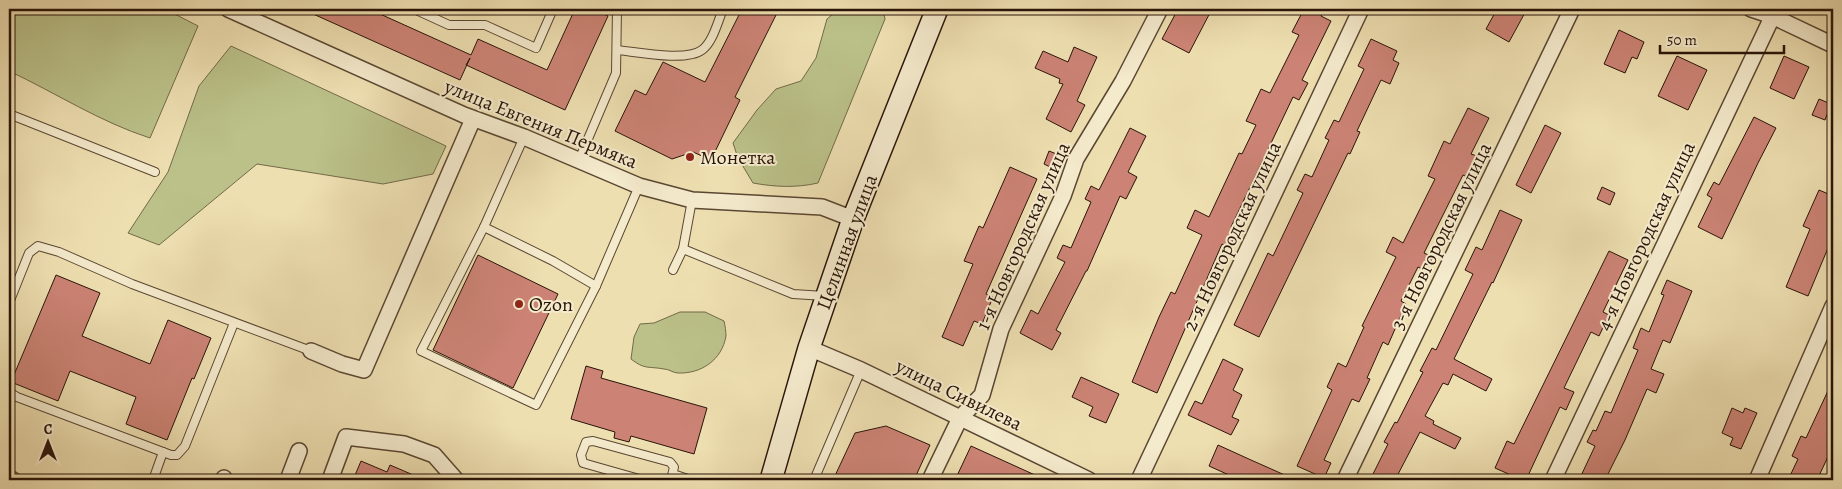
<svg xmlns="http://www.w3.org/2000/svg" width="1842" height="489" font-family="Alegreya,serif">
  <style>
    .green { fill: #bbc189; stroke: #726a48 }
    .building { fill: #cc8375; stroke: #291408 }
    .lines { fill: none; stroke-linecap: round; stroke-linejoin: round }
    .service-casing { stroke: #5a4732; stroke-width: 10 }
    .minor-casing { stroke: #5a4732; stroke-width: 18 }
    .secondary-casing { stroke: #291408; stroke-width: 24 }
    .service { stroke: #f4eacc; stroke-width: 8 }
    .minor { stroke: #f4eacc; stroke-width: 15 }
    .secondary { stroke: #f4eacc; stroke-width: 21 }
    .poi-dot { fill: #8f2418; stroke: #f4eacc; stroke-width: 2 }
    .labels { text-anchor: middle; dominant-baseline: central; stroke-width: 4; stroke-linejoin: round; paint-order: stroke }
    .street-label { font-size: 20px; fill: #291408; stroke: #f4eacc }
    .poi-label { font-size: 20px; fill: #291408; stroke: #f4eacc; text-anchor: start }
  </style>
  <rect width="100%" height="100%" fill="#eedfb1"/>
  <filter id="stains"><feTurbulence type="fractalNoise" baseFrequency=".004" numOctaves="4"/><feColorMatrix values="0 0 0 0 .2 0 0 0 0 .09 0 0 0 0 .02 0 0 0 .5 -.17"/></filter>
  <radialGradient id="worn" r=".72"><stop offset=".6" stop-color="#630" stop-opacity="0"/><stop offset="1" stop-color="#630" stop-opacity=".3"/></radialGradient>
  <g class="green">
    <path d="M9,9h156l33,17 -48,112c-50,-16 -94,-45 -141,-67z"/>
    <path d="M839,9h44l2,10 -67,164c-22,5 -43,4 -65,0l-15,-25 -5,-15 24,-33 19,-21 25,-8 15,-23 11,-39z"/>
    <path d="M231,46l215,100 -13,28 -50,10 -126,-20 -98,81 -31,-12 40,-61 31,-86z"/>
    <path d="M680,312h25l19,9c1,4 2,11 2,15 -4,24 -25,38 -48,37 -5,0 -9,-4 -14,-4 -16,-3 -19,1 -33,-10l3,-22 6,-13 14,-1z"/>
  </g>
  <g class="building">
    <path d="M302,9h67l102,46 7,-16 69,31 28,-61h17l16,7 -43,94 -99,-45 4,-7 -10,22z"/>
    <path d="M742,9h37l-44,88 5,3 -29,60 -18,-8 -21,7 -57,-28 20,-41 11,5 17,-33 42,20z"/>
    <path d="M1178,9h34l-23,44 -27,-14z"/>
    <path d="M1304,9h21l-4,7 10,5 -29,59 6,3 -9,17 -6,-3 -62,130 7,3 -9,18 -7,-4 -65,149 -25,-11 27,-65 12,-25 4,2 27,-59 -15,-7 8,-18 14,7 30,-64 3,1 14,-29 -10,-4 15,-32 9,4 29,-58 -7,-3z"/>
    <path d="M1497,9h30l-18,33 -23,-13z"/>
    <path d="M1619,30l25,12 -7,17 -5,-2 -7,16 -21,-9z"/>
    <path d="M1371,39l26,12 -4,9 6,3 -9,21 -9,-4 -24,51 3,1 -10,22 -2,-1 -89,184 -25,-12 34,-72 5,3 30,-63 -6,-3 8,-16 7,3 17,-37 -4,-2 9,-18 5,2 25,-53 -6,-3z"/>
    <path d="M1074,47l23,10 -20,44 8,4 -14,27 -25,-13 17,-35 -4,-1 1,-4 -25,-11 8,-17 25,11z"/>
    <path d="M1677,56l30,14 -19,40 -30,-14z"/>
    <path d="M1784,56l25,11 -15,32 -24,-11z"/>
    <path d="M1819,99l12,5 -6,16 -13,-5z"/>
    <path d="M1468,108l21,10 -18,36 6,2 -10,21 -4,-2 -39,78 9,4 -7,14 -8,-4 -17,34 5,3 -18,41 -5,-3 -16,36 3,1 -11,23 -7,-3 -28,61 7,3 -7,15 -27,-12 35,-76 -5,-3 11,-24 8,4 18,-40 -2,-1 34,-69 -10,-5 7,-15 10,6 32,-64 -7,-3 16,-35 6,3z"/>
    <path d="M1754,117l22,11 -18,35 -36,76 -24,-12 14,-29 -5,-3 7,-13 5,3z"/>
    <path d="M1545,125l16,8 -30,60 -15,-8z"/>
    <path d="M1130,128l16,8 -18,36 9,5 -11,22 -6,-3 -33,75h-1l-30,59 5,3 -9,17 -32,-17 11,-23 7,4 27,-52 -8,-4 6,-13 8,3 20,-46 -6,-3 6,-13 8,4z"/>
    <path d="M1049,151l15,6 -6,14 -14,-7z"/>
    <path d="M1010,167l27,12 -51,115 7,3 -11,27 -8,-3 -11,25 -21,-9 31,-73 -9,-3 15,-35 4,2z"/>
    <path d="M1602,187l13,6 -5,12 -13,-6z"/>
    <path d="M1819,190l14,6v40l-25,60 -22,-9 24,-58 -7,-3z"/>
    <path d="M1500,210l22,10 -29,63 -1,-1 -38,77 38,20 -6,12 -33,-17 -5,11 -5,-2 -18,33 9,5 -1,3 28,14 -6,11 -35,-17 -25,48h-25l18,-36 -4,-2 11,-20 2,1 26,-51 -3,-1 12,-23 4,2 37,-76 -8,-4 11,-23 6,3z"/>
    <path d="M1609,251l19,9 -25,52 6,3 -10,21 -8,-4 -27,56 10,4 -8,18 -6,-3 -34,73h-4l-27,-12 12,-27 7,3z"/>
    <path d="M478,255l80,39 -45,94 -80,-38z"/>
    <path d="M56,275l44,18 -18,43 68,28 18,-44 43,18 -17,41 -2,-1 -25,62 -41,-16 10,-27 -66,-26 -12,30 -47,-19z"/>
    <path d="M1667,280l25,11 -22,52 -7,-3 -12,29 13,5 -8,19 -9,-4 -22,51 -20,40h-26l16,-34 -8,-4 6,-12 3,1 9,-20 6,2 27,-63 -5,-2 8,-20 8,4 15,-37 -3,-1z"/>
    <path d="M1223,359l20,10 -10,21 9,5 -10,22 7,3 -8,15 -43,-20 7,-14 7,3z"/>
    <path d="M586,366l17,5 -2,7 106,30 -13,46 -63,-18 -2,6 -15,-4 1,-6 -44,-13z"/>
    <path d="M1081,377l38,17 -13,29 -17,-7 4,-9 -21,-10z"/>
    <path d="M1833,380v66l-16,34h-29l10,-21 -6,-3 9,-20 5,2z"/>
    <path d="M1732,408l11,5 2,-5 12,5 -16,36 -11,-4 3,-7 -11,-5z"/>
    <path d="M886,426l44,19 -16,35h-81l22,-47z"/>
    <path d="M1218,445l33,15 45,20h-56l-31,-14z"/>
    <path d="M971,446l75,34h-91z"/>
    <path d="M361,461l26,11 3,-7 35,15h-72z"/>
  </g>
  <g class="lines">
    <g class="service-casing">
      <g id="service">
        <path d="M414,9l35,16h36l51,23 17,-39"/>
        <path d="M617,50c20,2 69,12 85,0 11,-8 16,-29 21,-41"/>
        <path d="M9,114l146,58"/>
        <path d="M524,137l-40,90 69,34 43,25"/>
        <path d="M579,160l37,-87 1,-64"/>
        <path d="M484,227l-63,124 115,54 60,-119 43,-100"/>
        <path d="M683,249l110,45 32,2"/>
        <path d="M673,270l10,-21 9,-49"/>
        <path d="M9,303l20,-50 9,-7 21,6 73,32 179,67"/>
        <path d="M9,392l8,5 146,55 8,3h6l8,-9 49,-123"/>
        <path d="M673,474l18,6"/>
        <path d="M153,480l10,-28"/>
        <path d="M643,480l-60,-17 -2,-8 5,-13 7,-1 77,21 4,5 -3,13"/>
        <path d="M814,480l47,-110"/>
      </g>
    </g>
    <g class="minor-casing">
      <g id="minor">
        <path d="M228,9l236,106 60,22 115,49 53,14 130,7 31,12"/>
        <path d="M1751,9l21,7 61,29"/>
        <path d="M809,348l52,22 228,110"/>
        <path d="M311,351l31,13 22,6 109,-251"/>
        <path d="M9,478l4,2"/>
        <path d="M224,480v-2"/>
        <path d="M288,480l11,-29"/>
        <path d="M330,480l16,-43 58,7 30,11 22,25"/>
        <path d="M930,480l30,-62 22,-23 19,-66 62,-133 13,-37 47,-78 37,-72"/>
        <path d="M1139,480l222,-471"/>
        <path d="M1345,480l227,-471"/>
        <path d="M1553,480l223,-471"/>
        <path d="M1757,480l76,-174"/>
      </g>
    </g>
    <g class="secondary-casing">
      <path id="secondary" d="M771,480l38,-132 44,-129 84,-210"/>
    </g>
    <use href="#service" class="service"/>
    <use href="#minor" class="minor"/>
    <use href="#secondary" class="secondary"/>
  </g>
  <g class="poi-dot">
    <circle cx="690" cy="157" r="5"/>
    <circle cx="519" cy="304" r="5"/>
  </g>
  <g class="labels">
    <g class="street-label">
      <text transform="translate(541 124) rotate(22)">улица Евгения Пермяка</text>
      <text transform="translate(1023 236) rotate(-66)">1-я Новгородская улица</text>
      <text transform="translate(1232 236) rotate(-65)">2-я Новгородская улица</text>
      <text transform="translate(1441 236) rotate(-64)">3-я Новгородская улица</text>
      <text transform="translate(1646 236) rotate(-65)">4-я Новгородская улица</text>
      <text transform="translate(847 242) rotate(-70)">Целинная улица</text>
      <text transform="translate(959 395) rotate(26)">улица Сивилева</text>
    </g>
    <g class="poi-label">
      <text x="700" y="157">Монетка</text>
      <text x="529" y="304">Ozon</text>
    </g>
  </g>
  <rect width="1842" height="489" fill="none" stroke="#eedfb1" stroke-width="30"/>
  <rect x="10" y="10" width="1822" height="469" fill="none" stroke="#291408" stroke-width="2.5"/>
  <rect x="15" y="15" width="1812" height="459" fill="none" stroke="#291408"/>
  <g transform="translate(48 442)" stroke="#f4eacc" stroke-width="4" paint-order="stroke">
  <path d="M0-4L9 19L0 12L-9 19Z" fill="#291408"/>
  <text y="-8" font-size="14" font-weight="bold" text-anchor="middle" fill="#291408">С</text>
  </g>
  <path d="M1660 45v8h124v-8" fill="none" stroke="#291408" stroke-width="2.5"/>
  <text x="1667" y="45" font-size="15" fill="#291408" stroke="#f4eacc" stroke-width="4" paint-order="stroke">50 m</text>
  <rect width="100%" height="100%" filter="url(#stains)"/>
  <rect width="100%" height="100%" fill="url(#worn)"/>
</svg>
